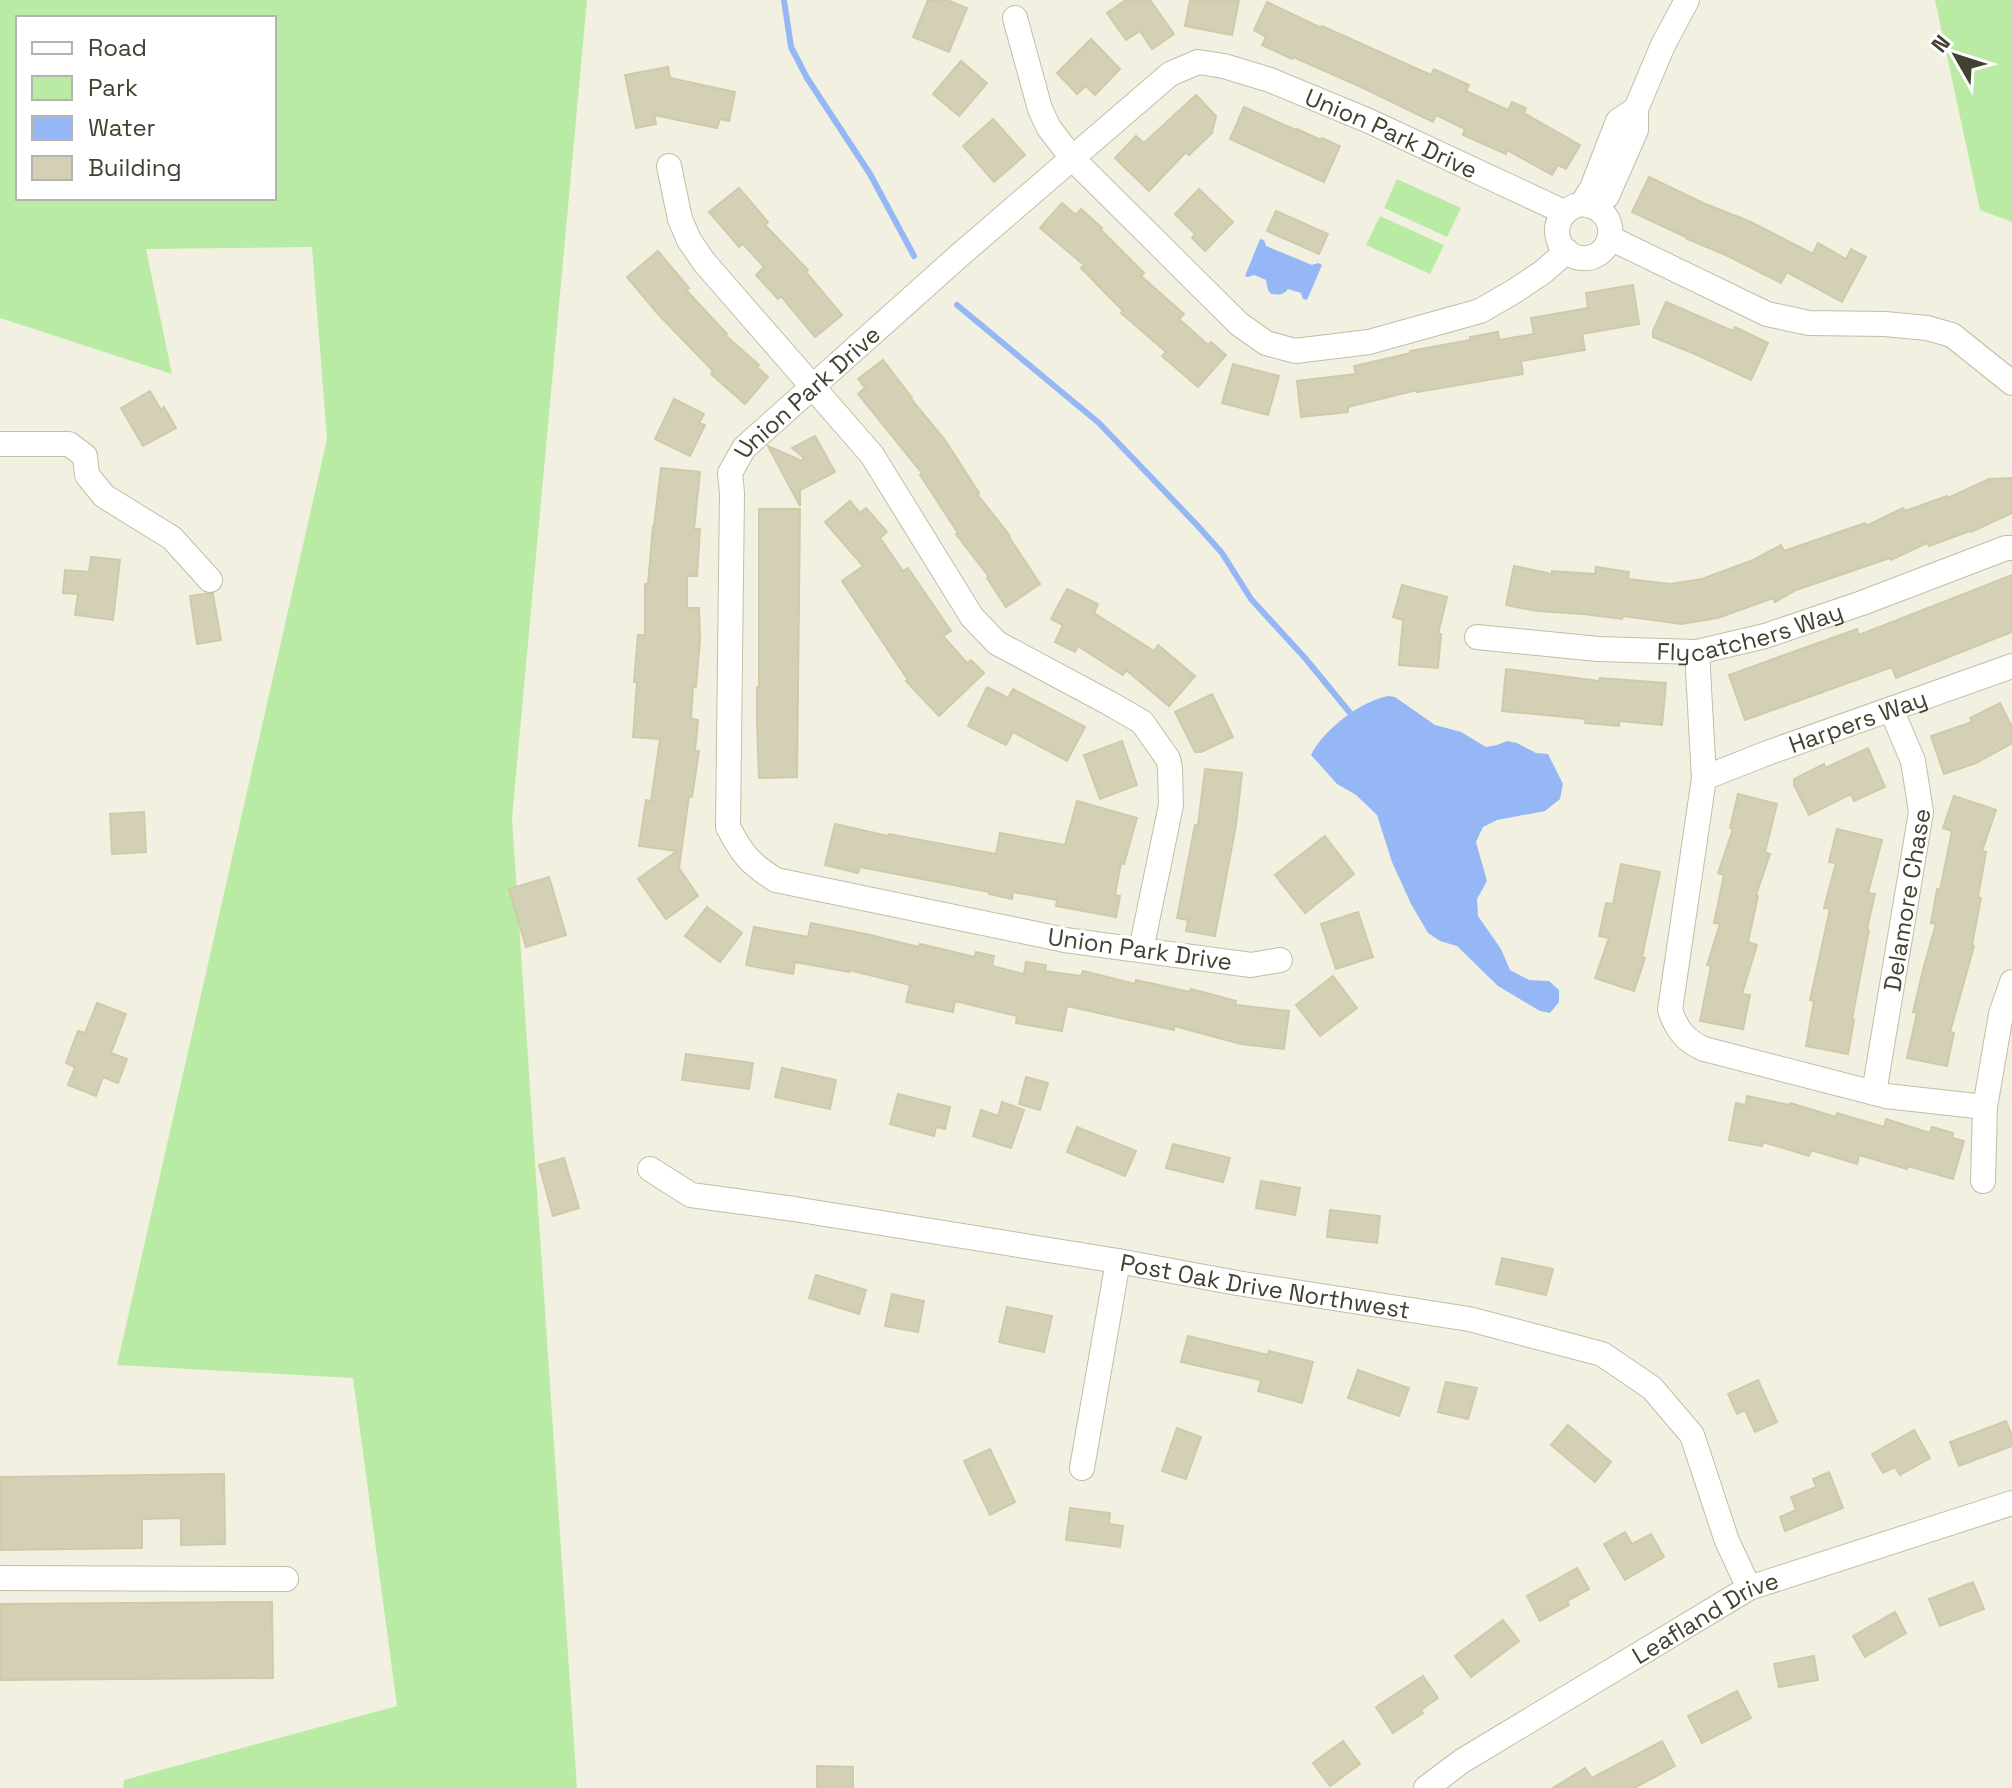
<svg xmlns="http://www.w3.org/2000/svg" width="2012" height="1788" font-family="'Space Grotesk',sans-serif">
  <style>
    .green { fill: #baeba5; fill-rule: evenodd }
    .water { fill: #96b7f5 }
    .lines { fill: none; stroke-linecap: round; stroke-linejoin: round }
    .stream { stroke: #96b7f5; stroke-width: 6 }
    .building { fill: #d3d0b5; stroke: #d0caa8; stroke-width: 2 }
    .minor-casing { stroke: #c0bea6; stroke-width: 26 }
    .minor { stroke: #fff; stroke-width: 24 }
    .labels { text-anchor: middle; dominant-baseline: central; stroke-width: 7; stroke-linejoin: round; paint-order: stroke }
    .street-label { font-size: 24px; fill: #434131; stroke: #fff }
  </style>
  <rect width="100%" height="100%" fill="#f2f1e1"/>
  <g class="green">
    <path d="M0,0h587l-75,818 65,970h-454l1,-8 273,-74 -44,-328 -236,-13 210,-926 -15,-192 -166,2 26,125 -172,-56zM18,18h256v180h-256z"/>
    <path d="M1935,0h77v222l-32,-12z"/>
    <path d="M1397,179l64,29 -14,29 -63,-29z"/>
    <path d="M1380,216l64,29 -14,29 -64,-29z"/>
  </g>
  <g class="water">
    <path d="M1260,239l4,1 2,6 46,19 6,-2 4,2 -15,35 -4,-1 -2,-6 -13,-4c-5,6 -8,6 -17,5l-3,-4 -2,-10 -12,-5 -6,2 -3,-1z"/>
    <path d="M1388,696l7,1 40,28 26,7 25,15 11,-2 10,-4 10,2 19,10 12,1 15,30 -3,15 -15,12 -48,9 -14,7 -7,15 11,39 -10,18 1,17 23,33 9,21 19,10 20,1 10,9v12l-9,11 -10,-2 -42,-25 -41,-40 -17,-5 -12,-8 -17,-29 -19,-42 -15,-47 -21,-20 -19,-11 -26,-29c12,-25 50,-54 77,-59z"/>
  </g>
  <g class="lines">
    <g class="stream">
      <path d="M784,0l7,47 16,31 63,96 44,82"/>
      <path d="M957,305l142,118 97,101 26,29 29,46 54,59 46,56"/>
    </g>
  </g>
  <g class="building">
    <path d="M928,0h19l20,8 -18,44 -36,-15z"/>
    <path d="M1126,0h24l24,34 -22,15 -12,-18 -14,9 -19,-27z"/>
    <path d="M1190,0h49l-7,35 -47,-9z"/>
    <path d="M1267,2l54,26 1,-2 109,49 3,-6 35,16 -3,6 42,19 4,-8 14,6 -2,5 56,32 -14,24 -8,-4 -6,10 -45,-25 -1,4 -43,-19 2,-6 -29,-14 -3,7 -74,-36 -66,-29 -1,2 -30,-14 4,-8 -12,-7z"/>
    <path d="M1091,39l29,30 -25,26 -9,-9 -9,8 -20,-21z"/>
    <path d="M961,61l26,22 -28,33 -26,-22z"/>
    <path d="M668,67l2,11 65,14 -6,29 -9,-2 -3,9 -63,-13 2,9 -20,4 -11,-53z"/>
    <path d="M1196,95l20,21 -4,17 -23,22 -3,-3 -37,39 -34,-33 21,-22 8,7z"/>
    <path d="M1244,107l52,23 1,-1 24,11 1,-2 18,8 -16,36 -94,-43z"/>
    <path d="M993,119l32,36 -31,27 -31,-36z"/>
    <path d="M1649,177l54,26 48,19 62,32 5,-11 28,16 5,-10 15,8 -24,45 -55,-30 -6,11 -53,-27 -41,-17 1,-1 -56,-26z"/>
    <path d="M739,188l29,34 -3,3 43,45 -2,2 36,43 -27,22 -34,-41 -3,3 -22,-24 8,-8 -21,-23 -4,3 -30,-35z"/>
    <path d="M1199,189l34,33 -28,29 -13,-13 3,-4 -20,-20z"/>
    <path d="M1062,203l14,12 5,-6 21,19 -1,2 43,43 -3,3 43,38 -5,5 29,26 3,-3 15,13 -28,32 -36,-31 4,-4 -45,-39 2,-2 -42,-43 3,-3 -44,-37z"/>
    <path d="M1276,211l52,23 -9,20 -52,-23z"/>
    <path d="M658,251l31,37 -3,2 41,44 -2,1 34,30 -2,2 11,10 -23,27 -34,-30 2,-3 -55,-57 -31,-37z"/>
    <path d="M1633,285l6,39 -57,10 3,16 -64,11 2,13 -106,18v-2l-69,17v5l-47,5 -4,-36 59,-7 -2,-8 57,-13 -1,-2 60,-11v-3l28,-5 1,8 35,-6 -3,-16 57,-10 -2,-15z"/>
    <path d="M1666,302l67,29 2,-4 33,16 -17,37 -56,-26 -42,-17v-6z"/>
    <path d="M883,360l29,38 -1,1 34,41 34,53 -2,1 33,42 -1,1 31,47 -34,23 -19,-29 2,-1 -33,-43 2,-1 -38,-58 2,-2 -64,-79 7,-6 -7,-9z"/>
    <path d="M1233,364l46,12 -11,39 -46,-12z"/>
    <path d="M150,391l11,19 3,-3 12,21 -33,18 -22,-38z"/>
    <path d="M674,399l30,15 -5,9 6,2 -15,31 -35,-17z"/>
    <path d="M815,436l20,36 -35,18v16l-32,-60 34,15 2,-3 -12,-10z"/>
    <path d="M661,468l39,4 -6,57h6l-3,47h-10v32h12l1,32 -4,47h-3l-2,32 7,1 -3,31h4l-7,46 -3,-1 -10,72 19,28 -32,23 -28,-40 39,-28 -38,-5 7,-46 5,1 9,-62 -27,-2 4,-55h-3l4,-47h7v-51h3l5,-58h1z"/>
    <path d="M2012,478v35l-41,19 -1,-1 -41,15 -2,-3 -36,17 -1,-2 -94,32 -21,12 -2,-4 -55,20 -37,6 -58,-8 -1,3 -39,-5 -46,-3 -31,-6 8,-39 38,8v-3l43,3 1,-7 33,5 -1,7 42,5 32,-5 51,-19 28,-15 3,6 81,-28 1,3 37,-18 2,3 42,-15 1,2 41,-19z"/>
    <path d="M850,501l10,12 6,-5 21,24 -7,6 23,33 5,-3 43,63 -8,5 24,27 4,-3 13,13 -45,43 -33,-35 2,-1 -66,-99 21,-15 -38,-44z"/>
    <path d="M759,509h41l-3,268 -38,1 -2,-55v-36h2z"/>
    <path d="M91,557l29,3 -7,60 -38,-5 3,-21 -15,-1 2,-23 24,2z"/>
    <path d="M2012,575v57l-116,46 -4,-11 -147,53 -16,-45 128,-46 2,6z"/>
    <path d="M1402,585l45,12 -9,37h3l-3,34 -39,-3 4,-45 -10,-3z"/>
    <path d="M1067,589l31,15 -4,9 60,38 4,-6 37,31 -26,30 -43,-36 -3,5 -45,-29 -3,6 -20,-10 8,-17 -12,-6z"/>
    <path d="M204,594h9l8,46 -24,4 -7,-48z"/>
    <path d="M1506,669l93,12 1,-3 66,5 -4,42 -43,-4v5l-34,-3 1,-4 -84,-8z"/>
    <path d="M987,687l21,11 5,-9 72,38 -18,34 -54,-29 -7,13 -38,-19z"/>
    <path d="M1212,694l21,43 -32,15h-6l-20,-40z"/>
    <path d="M2000,703l12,24v16l-36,20 -32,11 -13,-38 41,-14 -2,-4z"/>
    <path d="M1122,741l15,44 -37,14 -16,-44z"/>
    <path d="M1868,748l17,39 -31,14 -3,-7 -42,21 -15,-30v-6l30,-15 1,4z"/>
    <path d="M1205,769l37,4 -6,52 -21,111 -29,-5 2,-11 -11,-2 18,-93h3z"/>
    <path d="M1738,794l39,10 -12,48 5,2 -14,41 2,1 -10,46 9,3 -15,49 8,1 -7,34 -43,-8 11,-55 -4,-1 13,-41 -6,-1 10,-48 -6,-2 15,-44 -3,-1z"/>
    <path d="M1954,796l42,14 -14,41 4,1 -8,45 3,1 -9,47 2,1 -24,86 4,1 -7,33 -40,-8 10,-45 -4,-1 11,-46 12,-42 -5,-1 6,-34 3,1 12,-59 -9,-3z"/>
    <path d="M1077,801l60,17 -13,46 -3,-1 -6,32 5,1 -4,21 -60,-11 1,-6 -44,-8 -1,7 -23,-5v-2l-129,-25 -2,6 -33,-8 10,-41 53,12 1,-2 107,20 4,-21 65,12z"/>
    <path d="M144,812l2,40 -34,2 -2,-40z"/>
    <path d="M1837,829l45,11 -14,53 7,1 -8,35 2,1 -17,89 2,1 -6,34 -42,-8 8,-45 -4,-1 20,-91 -6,-1 12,-45 -7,-1z"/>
    <path d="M1325,836l29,38 -49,39 -30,-38z"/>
    <path d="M1621,864l39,8 -18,85 3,1 -11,33 -39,-13 14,-40 -10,-2 7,-33 7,1z"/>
    <path d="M549,877l17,58 -40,12 -17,-58z"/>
    <path d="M707,907l35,26 -22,29 -35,-26z"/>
    <path d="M1358,912l15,45 -37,12 -15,-45z"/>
    <path d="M811,923l55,11 53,13 1,-3 55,13 1,-5 18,4 -2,10 32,8 2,-12 20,3 -1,6 36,5 2,-5 52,13 1,-4 54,12 1,-3 45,12 -1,4 54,6 -5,38 -43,-5 -67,-18v4l-107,-24 -5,25 -46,-8 1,-7 -62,-15 -2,11 -47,-10 4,-17 -61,-15v2l-54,-10 -2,12 -47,-9 8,-38 54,10z"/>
    <path d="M1333,976l24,32 -37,28 -24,-31z"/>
    <path d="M97,1003l29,11 -15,39 16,6 -9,24 -15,-6 -7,19 -28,-11 7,-18 -9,-4 12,-32 7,2z"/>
    <path d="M686,1054l67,9 -4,26 -67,-9z"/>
    <path d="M782,1068l54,12 -6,29 -55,-12z"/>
    <path d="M1026,1077l22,6 -8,27 -21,-6z"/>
    <path d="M898,1094l52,13 -5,22 -9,-2 -2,9 -44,-12z"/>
    <path d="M1747,1096l42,9 1,-2 46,14 1,-4 47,14 2,-8 44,14 2,-6 21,6 -1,5 12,3 -11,38 -45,-13 -1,3 -48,-14 -2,9 -46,-14 -2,6 -46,-14 -1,4 -33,-6 7,-37 10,2z"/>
    <path d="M1002,1102l22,8 -13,38 -38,-12 8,-26 17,6z"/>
    <path d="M1077,1127l59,24 -11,25 -58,-24z"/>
    <path d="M1173,1144l57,14 -7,24 -57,-14z"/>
    <path d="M564,1158l15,50 -26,8 -14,-51z"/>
    <path d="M1261,1181l39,7 -5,27 -39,-7z"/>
    <path d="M1330,1210l50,6 -3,27 -50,-6z"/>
    <path d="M1502,1258l51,11 -7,26 -50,-11z"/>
    <path d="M816,1275l50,15 -7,24 -50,-16z"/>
    <path d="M892,1294l32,7 -6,31 -33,-6z"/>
    <path d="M1007,1307l45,9 -8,36 -45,-10z"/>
    <path d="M1188,1336l80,19 1,-4 44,11 -11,41 -44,-12 3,-11 -80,-18z"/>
    <path d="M1358,1370l51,18 -10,28 -51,-18z"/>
    <path d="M1758,1380l19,42 -22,10 -10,-22 -8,4 -9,-20z"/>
    <path d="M1446,1382l31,6 -9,31 -30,-7z"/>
    <path d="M2006,1421l6,15v10l-53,20 -9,-24z"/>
    <path d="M1568,1425l43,37 -16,20 -44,-37z"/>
    <path d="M1177,1428l24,9 -15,42 -24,-8z"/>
    <path d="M1914,1430l16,28 -30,17 -5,-8 -12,6 -11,-19z"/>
    <path d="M990,1449l25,53 -25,13 -26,-54z"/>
    <path d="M1829,1472l14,36 -58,23 -5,-14 16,-7 -5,-13 25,-10 -3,-8z"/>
    <path d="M224,1474l1,70 -44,1v-27l-39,1v29l-142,2v-73z"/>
    <path d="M1070,1508l40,5 -1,11 14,2 -3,21 -54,-7z"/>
    <path d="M1625,1532l7,12 19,-10 13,23 -39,23 -21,-36z"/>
    <path d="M1577,1568l12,21 -22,12 2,4 -29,16 -13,-25z"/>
    <path d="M1973,1582l11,27 -44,17 -11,-27z"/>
    <path d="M272,1602l1,76 -273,2v-76z"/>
    <path d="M1895,1612l11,21 -41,24 -12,-21z"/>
    <path d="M1503,1620l16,21 -48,36 -16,-21z"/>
    <path d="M1814,1656l4,24 -39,7 -5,-23z"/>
    <path d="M1423,1676l15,22 -17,12 2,3 -30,20 -17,-26z"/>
    <path d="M1737,1691l14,27 -49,25 -14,-27z"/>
    <path d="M1343,1741l17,23 -30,22 -17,-23z"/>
    <path d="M1662,1741l13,25 -41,22h-81l32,-20 7,10z"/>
    <path d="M817,1766l36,1v21h-36z"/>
  </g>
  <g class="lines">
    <g class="minor-casing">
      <g id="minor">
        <path d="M1015,18l25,91 9,19 23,30 167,166 27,19 29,8 74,-9 111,-31 33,-19 30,-20 24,-21"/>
        <path d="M669,166l11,53 9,21 15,22 168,193 100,162 25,26 112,60 33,19 26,37 2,9 1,37 -30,145"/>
        <path d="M1607,196l29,-66v-21l27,-64 24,-45"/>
        <path d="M1582,204c45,5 31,63 -6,53 -8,-3 -15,-8 -17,-16 -7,-18 6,-34 23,-37l10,-16 26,-67 18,-12"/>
        <path d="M1610,238l157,76 42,9 76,1 42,4 25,7 60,48"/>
        <path d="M0,444h69l16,12 2,19 17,21 68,42 38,42"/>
        <path id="s1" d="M1477,637l121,12 99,3 68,-16 97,-33 144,-55h6"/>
        <path d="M1697,652l7,126 -34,232c6,18 15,31 34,39l182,47 99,11"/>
        <path id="s2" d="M1704,778l66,-26 242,-86"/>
        <path id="s3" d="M1280,960l-29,5 -186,-25 -289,-60c-26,-16 -34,-26 -48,-53l4,-334 -2,-20 14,-25 217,-194 209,-180 28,-12 26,4 46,14 99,41 195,91"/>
        <path id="s4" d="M1874,1093l47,-281 -8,-51 -22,-52"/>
        <path id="s5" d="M650,1169l41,26 103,14 324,52 119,22 232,36 133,35 50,34 40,47 35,106 22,47"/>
        <path d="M1983,1181l2,-74 16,-93 11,-32"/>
        <path d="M1082,1468l36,-207"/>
        <path d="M0,1578l286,1"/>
        <path id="s6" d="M1426,1788l36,-27 287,-173 263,-85"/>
      </g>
    </g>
    <use href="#minor" class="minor"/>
  </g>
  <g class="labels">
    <g class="street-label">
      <text stroke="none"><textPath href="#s3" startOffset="1772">Union Park Drive</textPath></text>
      <text stroke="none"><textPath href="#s3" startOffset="1052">Union Park Drive</textPath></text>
      <text stroke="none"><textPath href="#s1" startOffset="276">Flycatchers Way</textPath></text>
      <text stroke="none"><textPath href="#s2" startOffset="164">Harpers Way</textPath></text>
      <text stroke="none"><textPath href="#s4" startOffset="196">Delamore Chase</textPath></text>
      <text transform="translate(1140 949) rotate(8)">Union Park Drive</text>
      <text stroke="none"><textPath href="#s5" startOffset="630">Post Oak Drive Northwest</textPath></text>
      <text stroke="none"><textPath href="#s6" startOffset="328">Leafland Drive</textPath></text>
    </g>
  </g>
  <rect x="16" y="16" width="260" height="184" fill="#ffffff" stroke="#b4b3ad" stroke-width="2"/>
  <rect x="32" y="42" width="40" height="12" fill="#ffffff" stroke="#b4b3ad" stroke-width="2"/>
  <text x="88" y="56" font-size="24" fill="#434131">Road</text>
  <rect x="32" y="76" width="40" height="24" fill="#baeba5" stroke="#b4b3ad" stroke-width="2"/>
  <text x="88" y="96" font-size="24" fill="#434131">Park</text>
  <rect x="32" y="116" width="40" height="24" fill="#96b7f5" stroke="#b4b3ad" stroke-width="2"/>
  <text x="88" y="136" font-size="24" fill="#434131">Water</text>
  <rect x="32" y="156" width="40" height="24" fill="#d3d0b5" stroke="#b4b3ad" stroke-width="2"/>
  <text x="88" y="176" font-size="24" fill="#434131">Building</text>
  <g transform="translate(1956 56) rotate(309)" stroke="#ffffff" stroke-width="6" paint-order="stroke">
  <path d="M0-6L14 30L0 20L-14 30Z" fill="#434131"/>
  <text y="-12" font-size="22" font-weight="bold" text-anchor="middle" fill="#434131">N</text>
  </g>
</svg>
